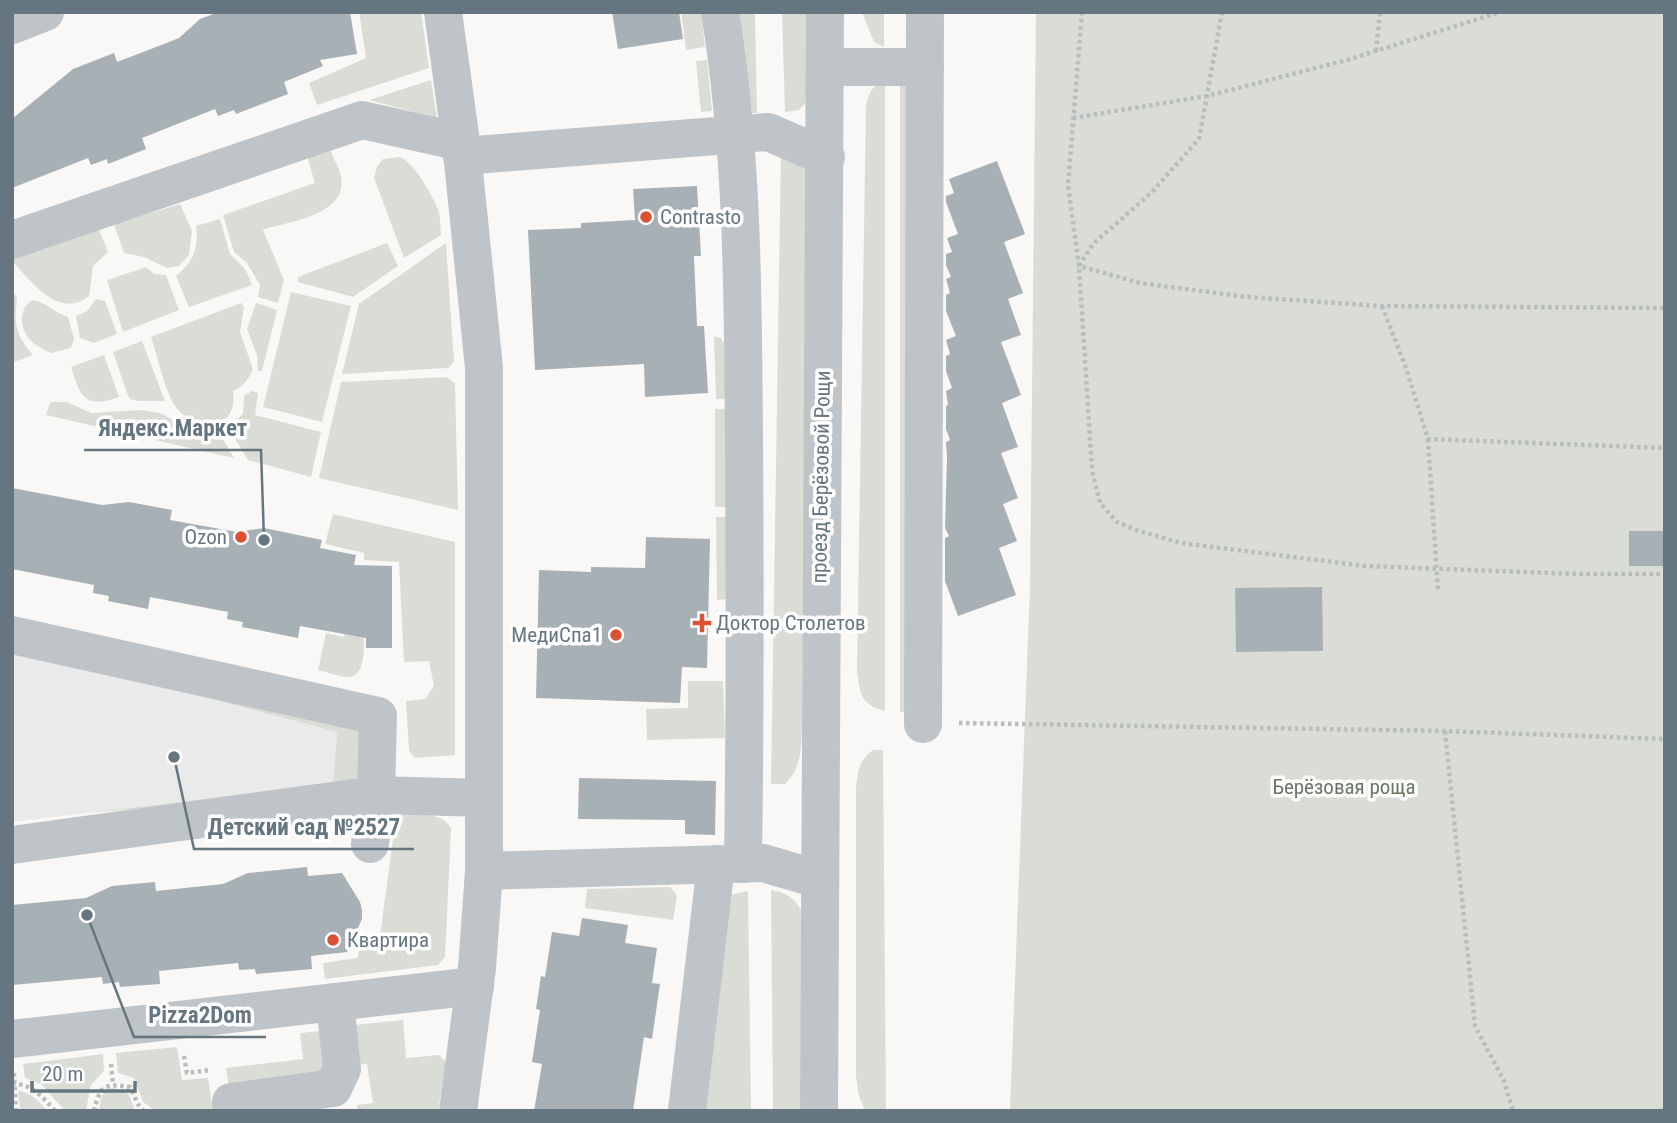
<svg xmlns="http://www.w3.org/2000/svg" width="1677" height="1123" font-family="'Roboto Condensed',sans-serif">
  <style>
    .built { fill: #e9eae9 }
    .green { fill: #d9ddd5 }
    .building { fill: #a7b0b5 }
    .lines { fill: none; stroke-linecap: round; stroke-linejoin: round }
    .path { stroke: #babdc0; stroke-width: 4.5; stroke-dasharray: 3.5 3.5; stroke-linecap: butt }
    .minor { stroke: #bfc4c8; stroke-width: 38 }
    .poi-dot { fill: #dc5133; stroke: #fff; stroke-width: 2.5 }
    .labels { text-anchor: middle; dominant-baseline: central; stroke-width: 7; stroke-linejoin: round; paint-order: stroke }
    .poi-label { font-size: 21px; fill: #657680; stroke: #fff; text-anchor: start }
    .street-label { font-size: 21px; fill: #657680; stroke: #fff }
    .park-label { font-size: 21px; fill: #687863; stroke: #fff }
    .leader { fill: none; stroke: #657680; stroke-width: 2.5 }
    .callout-dot { fill: #657680; stroke: #fff; stroke-width: 2.5 }
    .callout-label { font-size: 23px; text-anchor: middle; font-weight: bold; fill: #657680; stroke: #fff; stroke-width: 7; stroke-linejoin: round; paint-order: stroke }
  </style>
  <rect width="100%" height="100%" fill="#f9f8f6"/>
  <path class="built" d="M12,647l325,85 -4,51 -321,39z"/>
  <g class="green">
    <path d="M359,12h62l8,56 -112,37 -8,-22 57,-25z"/>
    <path d="M681,12h20l4,35 -19,3z"/>
    <path d="M731,12h24l2,101h-13z"/>
    <path d="M782,12h28l-2,88 -9,10 -14,2z"/>
    <path d="M862,12h22v35l-10,-5z"/>
    <path d="M1036,12h629v1099h-655l20,-525z"/>
    <path d="M707,60l5,51 -11,1 -5,-51z"/>
    <path d="M431,80l6,38 -68,-18z"/>
    <path d="M900,80l11,7 -2,625h-9z"/>
    <path d="M885,81v630c-25,-6 -25,-18 -28,-41l9,-565c3,-12 6,-20 19,-24z"/>
    <path d="M322,147l9,5c3,8 9,17 10,25 7,38 -51,44 -78,53l21,50 -6,23 -20,-6 2,-12 -13,-22 -13,-11 -11,-37 92,-32 -7,-23 1,-8z"/>
    <path d="M781,149l12,1 16,23 -7,549c-1,25 1,44 -17,62h-14z"/>
    <path d="M400,157c14,6 31,36 37,50 4,8 3,19 4,28l-37,23 -30,-80 3,-11 6,-8z"/>
    <path d="M180,204l12,27 -3,24 -10,11 -12,2 -23,-11 -20,-4 -10,-29z"/>
    <path d="M220,219l10,35 16,16 6,15 -63,22 -13,-31c17,-13 23,-29 20,-50z"/>
    <path d="M98,227l10,25 -15,14 -4,30c-30,24 -57,-14 -77,-35v-5z"/>
    <path d="M387,243l11,23 -45,31 -55,-15v-5z"/>
    <path d="M446,243l8,119 -6,6 -106,6 17,-70z"/>
    <path d="M146,267l8,7 12,1 13,35 -56,22 -16,-52z"/>
    <path d="M12,291l5,6c-3,27 -2,37 16,58l-19,7 -2,5z"/>
    <path d="M291,292l60,14 -29,116 -59,-15z"/>
    <path d="M96,299l9,2 12,33 -23,9 -14,-5 -4,-22 11,-5z"/>
    <path d="M33,300c13,2 22,13 35,17l6,22 -3,9 -20,5c-8,-4 -19,-9 -24,-17 -8,-13 -7,-29 6,-36z"/>
    <path d="M241,303l3,4 -4,25 13,37c-5,11 -9,17 -20,22 6,43 -41,40 -58,15 -10,-15 -18,-51 -24,-69z"/>
    <path d="M256,303l21,7 -15,61h-4l-1,-16 -10,-26z"/>
    <path d="M714,336l7,2 3,6 2,55h-10z"/>
    <path d="M142,341l23,60h-26l-9,-2 -3,-6 -14,-41z"/>
    <path d="M104,355l15,42c-34,12 -38,1 -48,-30z"/>
    <path d="M446,377l9,6 3,127 -139,-32 22,-96z"/>
    <path d="M252,391l6,2 -3,22 66,17 -10,45 -63,-17 -20,-33 15,-13 1,-18z"/>
    <path d="M54,402h13l24,11 50,-3 19,3 30,16 15,5 14,-2 15,26 -188,-43 4,-12z"/>
    <rect x="715" y="409" width="12" height="98"/>
    <path d="M333,514l122,28v213l-40,3 -6,-7 -3,-50 19,-2 9,-13 -5,-25 -25,1 -5,-100 -35,-2v-7l-39,-9z"/>
    <path d="M716,517h10l1,82 -10,1z"/>
    <path d="M349,614l15,10c-1,15 5,55 -18,53 -9,-1 -19,-5 -28,-7l8,-37 18,4z"/>
    <path d="M29,651l338,81 -11,59 -269,22 246,-30 4,-51z"/>
    <path d="M688,681h35l2,57 -78,2 -1,-31 42,-1z"/>
    <path d="M873,750h10l3,361h-21l-6,-15 -3,-20v-289c2,-16 3,-27 17,-37z"/>
    <path d="M402,815c17,1 41,-4 49,14l-6,128 -7,8 -113,14 -2,-16 34,-5 3,-10 18,3 17,-127z"/>
    <path d="M670,887l7,9 -4,24 -88,-12 2,-19z"/>
    <path d="M771,890c20,3 27,12 35,30l-2,191h-31z"/>
    <path d="M748,891l3,220h-51l30,-216z"/>
    <path d="M403,1020l3,38 33,-3 7,7 -8,49h-81v-6l16,-2 -6,-39 -14,1 1,-40z"/>
    <path d="M321,1031l8,4 -10,48 -89,12 -4,-27 77,-9 -3,-26z"/>
    <path d="M177,1047l5,33 26,-2 5,33h-57l-13,-9 -9,-24 -16,-5 -2,-20z"/>
    <path d="M103,1054l1,17 -13,14 -5,25 -21,1 -24,-27 -16,-6 -2,-14z"/>
    <path d="M113,1088l14,3 7,16 -2,4h-33l2,-13 5,-9z"/>
    <path d="M18,1091c12,0 22,11 29,20h-27z"/>
  </g>
  <g class="building">
    <path d="M219,12h131l7,42 -37,6 3,6 -39,16 4,12 -52,20 -2,-4 -16,6 -3,-7 -73,29 4,11 -38,15 -1,-5 -16,6 -3,-7 -76,30v-69l61,-50 41,-16 3,9 34,-13 28,-11 21,-19z"/>
    <path d="M612,12h67l4,27 -65,10z"/>
    <path d="M997,161l28,73 -21,8 19,51 -15,6 13,36 -20,7 20,53 -19,8 16,44 -17,6 17,45 -15,6 14,37 -18,7 17,47 -58,21 -13,-35v-43l4,-2 -4,-8 2,-71 -1,-15 4,-2 -4,-11v-23l2,-1 -2,-14 6,-3 -6,-17v-15l4,-2 -4,-14 10,-4 -10,-25v-16l4,-2 -4,-14 5,-2 -5,-12v-11l6,-2 -5,-14 11,-4 -12,-32v-6l8,-3 -5,-14z"/>
    <path d="M697,186l4,70h-7l3,70h7l4,67 -63,4 -1,-33 -109,6 -7,-140 53,-2v-5l54,-3 -2,-31z"/>
    <path d="M12,488l90,17 27,-3 43,8 -2,10 67,12 27,-4 58,12 -2,8 36,7 -2,10 38,1v82h-26v-10l-66,-12 -2,12 -56,-11 1,-5 -16,-3 1,-7 -78,-15 -2,12 -40,-8 1,-5 -16,-3 1,-8 -82,-16z"/>
    <rect x="1629" y="531" width="36" height="35"/>
    <path d="M646,537l64,2 -3,129 -25,-1 -2,36 -144,-5 3,-128 52,2v-5l54,1z"/>
    <path d="M1322,587l1,64 -87,1 -1,-64z"/>
    <path d="M579,778l137,3 -1,54 -30,-1v-14l-107,-1z"/>
    <path d="M307,867l1,9 34,-3 18,29 2,8v9l-15,33 -36,4 1,13 -56,5 -1,-5 -16,1 -1,-7 -79,8 1,13 -40,3 -1,-5 -16,2 -1,-7 -90,8v-80l74,-7 26,-12 43,-4 1,9 67,-7 25,-11z"/>
    <path d="M582,918l46,7 -3,18 32,5 -5,35 8,1 -8,55 -8,-2 -11,74h-99l8,-47 -10,-2 8,-52 -4,-1 5,-33 4,1 7,-45 27,4z"/>
  </g>
  <g class="lines">
    <g class="path">
      <path d="M1082,12l-14,173 11,81 61,17 107,14 135,9 283,2"/>
      <path d="M1222,12l-23,127 -47,53 -59,52 -14,22 13,204 8,33 17,19 19,8 45,13 184,23 212,8h88"/>
      <path d="M1376,51l4,-39"/>
      <path d="M1073,118l134,-22 140,-36 153,-48"/>
      <path d="M1382,306l24,62 22,71 237,9"/>
      <path d="M1428,439l10,152"/>
      <path d="M959,723l486,8 220,8"/>
      <path d="M1445,731l30,295 29,55 9,30"/>
      <path d="M184,1056l3,17 23,-3"/>
      <path d="M111,1064l2,20"/>
      <path d="M14,1073l2,38"/>
      <path d="M12,1084c19,-1 32,14 43,27"/>
      <path d="M94,1111c6,-26 11,-28 36,-24l10,21 4,3"/>
    </g>
    <g class="minor">
      <path d="M443,12l18,130 23,226v503l-7,97 -19,143"/>
      <path d="M720,12c23,141 23,286 24,428 1,141 1,282 -1,424"/>
      <path d="M12,25l33,-13"/>
      <path d="M825,67h100"/>
      <path d="M462,156l306,-24 58,25"/>
      <path d="M12,240l350,-120 99,22"/>
      <path d="M12,635l366,81 -2,79 108,3"/>
      <path d="M923,724l2,-712"/>
      <path d="M12,845l364,-50 -6,49"/>
      <path d="M484,871l279,-8 55,16"/>
      <path d="M12,1039l463,-53"/>
      <path d="M232,1111l-1,-9 102,-14 9,-19 -7,-67"/>
      <path d="M687,1111l29,-247"/>
      <path d="M819,1111l6,-1099"/>
    </g>
  </g>
  <g class="poi-dot">
    <circle cx="646" cy="217" r="7"/>
    <circle cx="241" cy="537" r="7"/>
    <path d="M698.5 612.5h7v7h7v7h-7v7h-7v-7h-7v-7h7z"/>
    <circle cx="616" cy="635" r="7"/>
    <circle cx="333" cy="940" r="7"/>
  </g>
  <g class="labels">
    <g class="poi-label">
      <text x="660" y="217">Contrasto</text>
      <text x="227" y="537" text-anchor="end">Ozon</text>
      <text x="716" y="623">Доктор Столетов</text>
      <text x="602" y="635" text-anchor="end">МедиСпа1</text>
      <text x="347" y="940">Квартира</text>
    </g>
    <g class="street-label">
      <text transform="translate(821 477) rotate(-89)">проезд Берёзовой Рощи</text>
    </g>
    <g class="park-label">
      <text x="1344" y="787">Берёзовая роща</text>
    </g>
  </g>
  <path class="leader" d="M264 540L261 450H84M174 757L194 849H414M87 915L134 1037H266"/>
  <g class="callout-dot">
    <circle cx="264" cy="540" r="7"/>
    <circle cx="174" cy="757" r="7"/>
    <circle cx="87" cy="915" r="7"/>
  </g>
  <g class="callout-label">
    <text x="173" y="436">Яндекс.Маркет</text>
    <text x="304" y="835">Детский сад №2527</text>
    <text x="200" y="1023">Pizza2Dom</text>
  </g>
  <rect width="1677" height="1123" fill="none" stroke="#657680" stroke-width="28"/>
  <path d="M32 1081v10h103v-10" fill="none" stroke="#657680" stroke-width="3.5"/>
  <text x="42" y="1081" font-size="21" fill="#657680" stroke="#ffffff" stroke-width="5" paint-order="stroke">20 m</text>
</svg>
